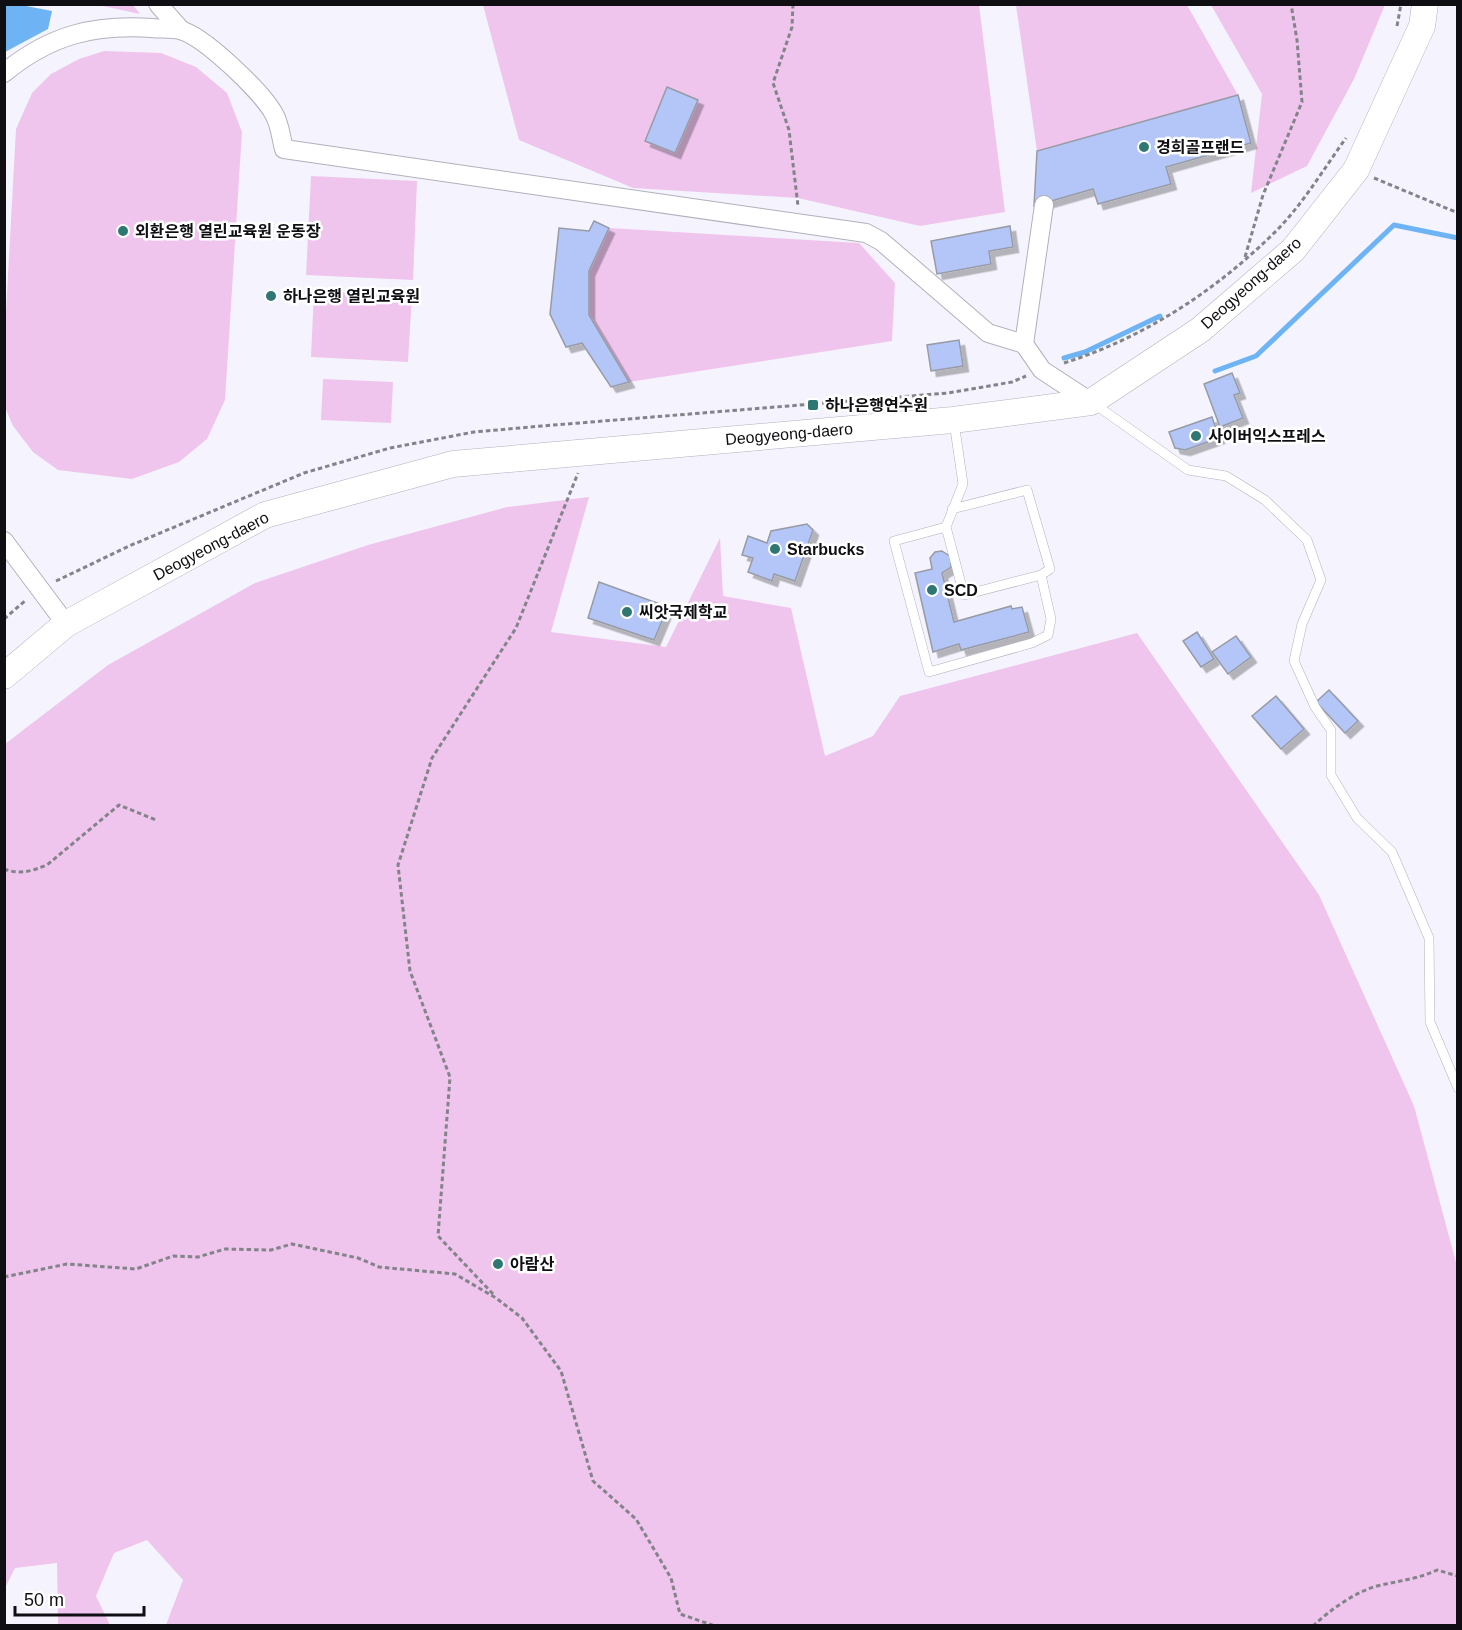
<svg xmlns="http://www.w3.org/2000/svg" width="1462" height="1630" font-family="Arial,'Noto Sans KR',sans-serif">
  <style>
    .green { fill: #efc5ee }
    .water { fill: #6eb4f5 }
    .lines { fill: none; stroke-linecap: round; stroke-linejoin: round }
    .stream { stroke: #6eb4f5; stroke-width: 5 }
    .building { fill: #b3c6f7; stroke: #979ba6; stroke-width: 1.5; filter: url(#shadow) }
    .service-casing { stroke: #b1b0bc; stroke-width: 10 }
    .minor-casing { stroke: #b1b0bc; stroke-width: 20 }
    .secondary-casing { stroke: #b1b0bc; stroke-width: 27 }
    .path { stroke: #83838a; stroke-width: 3; stroke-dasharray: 4.5 3; stroke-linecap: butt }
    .service { stroke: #fff; stroke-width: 9 }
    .minor { stroke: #fff; stroke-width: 18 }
    .secondary { stroke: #fff; stroke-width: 26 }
    .poi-dot { fill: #2e7772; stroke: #fff; stroke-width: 2 }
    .labels { text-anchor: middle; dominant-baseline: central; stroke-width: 5; stroke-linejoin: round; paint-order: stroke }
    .poi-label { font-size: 16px; font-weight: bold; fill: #0f0f13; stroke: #fff; text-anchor: start }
    .street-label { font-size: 16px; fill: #0f0f13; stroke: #fff }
  </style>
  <defs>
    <filter id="shadow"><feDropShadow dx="5.5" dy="5.5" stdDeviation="0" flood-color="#0004"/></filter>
  </defs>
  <rect width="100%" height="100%" fill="#f5f4fe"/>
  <g class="green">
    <path d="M98,5h35l7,9z"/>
    <path d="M483,5h496l26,207 -85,14 -122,-28 -165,-10 -114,-48z"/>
    <path d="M1016,5h171l51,90 -201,56z"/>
    <path d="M1211,5h174l-31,74 -47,87 -56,27 11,-99z"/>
    <path d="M104,51l57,2 35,14 31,26 15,39 -17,268 -18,39 -28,23 -47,17 -74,-9 -25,-18 -20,-26 -8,-19v-77l11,-201 16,-36 19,-19 28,-15z"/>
    <path d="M311,176l106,5 -4,99 -107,-5z"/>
    <path d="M609,228l250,15 36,40 -3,58 -263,41 -40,-67v-44z"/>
    <path d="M314,291l98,4 -4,67 -97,-5z"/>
    <path d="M323,379l70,3 -2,41 -70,-3z"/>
    <path d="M589,497l-38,135 115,15 54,-109 3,58 68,12 34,148 48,-20 27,-40 237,-63 182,262 95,211 43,160v359h-1291l17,-45 -36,-40 -33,13 -18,43 14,29h-52l-1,-62 -42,5 -10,20v-844l103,-79 147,-82 113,-38 139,-38z"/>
  </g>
  <path class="water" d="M5,4l16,1 31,6 -4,18 -43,23z"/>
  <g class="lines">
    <g class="stream">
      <path d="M1064,358l21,-6 75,-36"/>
      <path d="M1215,371l41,-15 138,-131 64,13"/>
    </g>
  </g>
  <g class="building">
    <path d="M667,87l31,13 -23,53 -30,-12z"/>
    <path d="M1238,95l13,48 -85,24 5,17 -73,20 -5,-15 -59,17 3,-55z"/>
    <path d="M594,221l15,7 -20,43v44l40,67 -18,5 -29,-44 -16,4 -16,-33 9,-86 30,3z"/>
    <path d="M1010,226l3,21 -24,4 2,13 -54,10 -6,-33z"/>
    <path d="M959,340l4,26 -32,5 -4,-26z"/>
    <path d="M1232,373l8,20 -6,2 9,23 -23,9 -16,-43z"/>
    <path d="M1212,417l7,21 -34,12 -10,-2 -6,-16z"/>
    <path d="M807,524l6,6 -18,51 -21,-7 -2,7 -24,-9 5,-14 -11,-3 6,-19 19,7 4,-12z"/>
    <path d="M942,551l9,6v10l-9,6 12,49 57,-16 1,3 10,-2 7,25 -68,18 -2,-6 -26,8 -18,-79 17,-4 -2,-11 5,-6z"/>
    <path d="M599,582l69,25 -14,33 -66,-22z"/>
    <path d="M1197,632l17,27 -13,8 -18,-26z"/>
    <path d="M1236,636l15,21 -23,17 -16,-22z"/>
    <path d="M1329,690l29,31 -13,12 -29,-31z"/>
    <path d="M1276,696l28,33 -23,20 -29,-33z"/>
  </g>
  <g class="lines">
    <g class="service-casing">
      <g id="service">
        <path d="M1093,403l95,67 38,6 39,24 42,40 14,40 -19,44 -8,37 21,46 16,23v45l26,43 35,34 37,86 1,84 28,66"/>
        <path d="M952,509l75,-19 23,79 -9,6 -77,20 -18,-68 17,-43 -9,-62"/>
        <path d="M946,527l-52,14 35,131 103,-29 16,-8 3,-16 -10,-44"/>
      </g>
    </g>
    <g class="minor-casing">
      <g id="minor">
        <path d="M158,4l23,26"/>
        <path d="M4,73c46,-38 90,-49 148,-45 9,1 19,0 28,2 24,6 82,62 94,84 6,10 7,24 10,35l582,84 15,8 107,92 36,11 18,26 49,32"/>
        <path d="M1024,344l20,-139"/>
        <path d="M4,541l62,83"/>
      </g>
    </g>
    <g class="secondary-casing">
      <path id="secondary" d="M4,676l62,-52 199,-109 188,-51 500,-44 138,-18 109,-72 93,-80 63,-80 66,-144 3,-22"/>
    </g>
    <g class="path">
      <path d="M793,4l-1,23 -19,56 16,47 9,76"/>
      <path d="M1397,26l4,-22"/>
      <path d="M1374,178l84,35"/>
      <path d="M1245,257l18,-62 39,-93 -5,-62 -6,-36"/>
      <path d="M1064,363c79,-25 150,-71 209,-129 28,-27 50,-64 73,-96"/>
      <path d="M56,581l73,-35 175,-73 86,-25 84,-16 68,-6 406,-33 64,-11 14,-6"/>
      <path d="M4,619l22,-19"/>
      <path d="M4,869c16,6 28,2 43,-4l72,-60 37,15"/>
      <path d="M4,1277l63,-13 69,5 37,-13 25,1 27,-8 46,1 21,-6 66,14 21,9 76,7 41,24 26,20 39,53 32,110 43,38 35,59 9,36 35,12"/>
      <path d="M493,1294l-55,-58 12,-159 -40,-106 -12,-106 34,-107 84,-130 62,-155"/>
      <path d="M1313,1626c17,-16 42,-34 64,-40 21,-5 41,-7 60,-16l21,6"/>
    </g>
    <use href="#service" class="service"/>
    <use href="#minor" class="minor"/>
    <use href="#secondary" class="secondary"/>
  </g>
  <g class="poi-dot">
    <circle cx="1144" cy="147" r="6"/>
    <circle cx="123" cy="231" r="6"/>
    <circle cx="271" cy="296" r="6"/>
    <rect x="807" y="399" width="12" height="12" rx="3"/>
    <circle cx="1196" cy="436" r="6"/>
    <circle cx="775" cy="549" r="6"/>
    <circle cx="932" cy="590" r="6"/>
    <circle cx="627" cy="612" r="6"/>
    <circle cx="498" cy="1264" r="6"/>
  </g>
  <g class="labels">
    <g class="poi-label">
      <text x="1156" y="147">경희골프랜드</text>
      <text x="135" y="231">외환은행 열린교육원 운동장</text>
      <text x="283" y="296">하나은행 열린교육원</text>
      <text x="825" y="405">하나은행연수원</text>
      <text x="1208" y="436">사이버익스프레스</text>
      <text x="787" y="549">Starbucks</text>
      <text x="944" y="590">SCD</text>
      <text x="639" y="612">씨앗국제학교</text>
      <text x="510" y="1264">아람산</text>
    </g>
    <g class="street-label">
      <text transform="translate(1251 283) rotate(-42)">Deogyeong-daero</text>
      <text transform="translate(789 434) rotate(-5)">Deogyeong-daero</text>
      <text transform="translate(211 546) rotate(-28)">Deogyeong-daero</text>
    </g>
  </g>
  <rect width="1462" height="1630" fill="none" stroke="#0f0f13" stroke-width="12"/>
  <path d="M15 1606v9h129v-9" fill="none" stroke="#0f0f13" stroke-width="3"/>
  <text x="24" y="1606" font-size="18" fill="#0f0f13" stroke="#ffffff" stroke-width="4.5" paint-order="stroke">50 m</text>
</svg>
